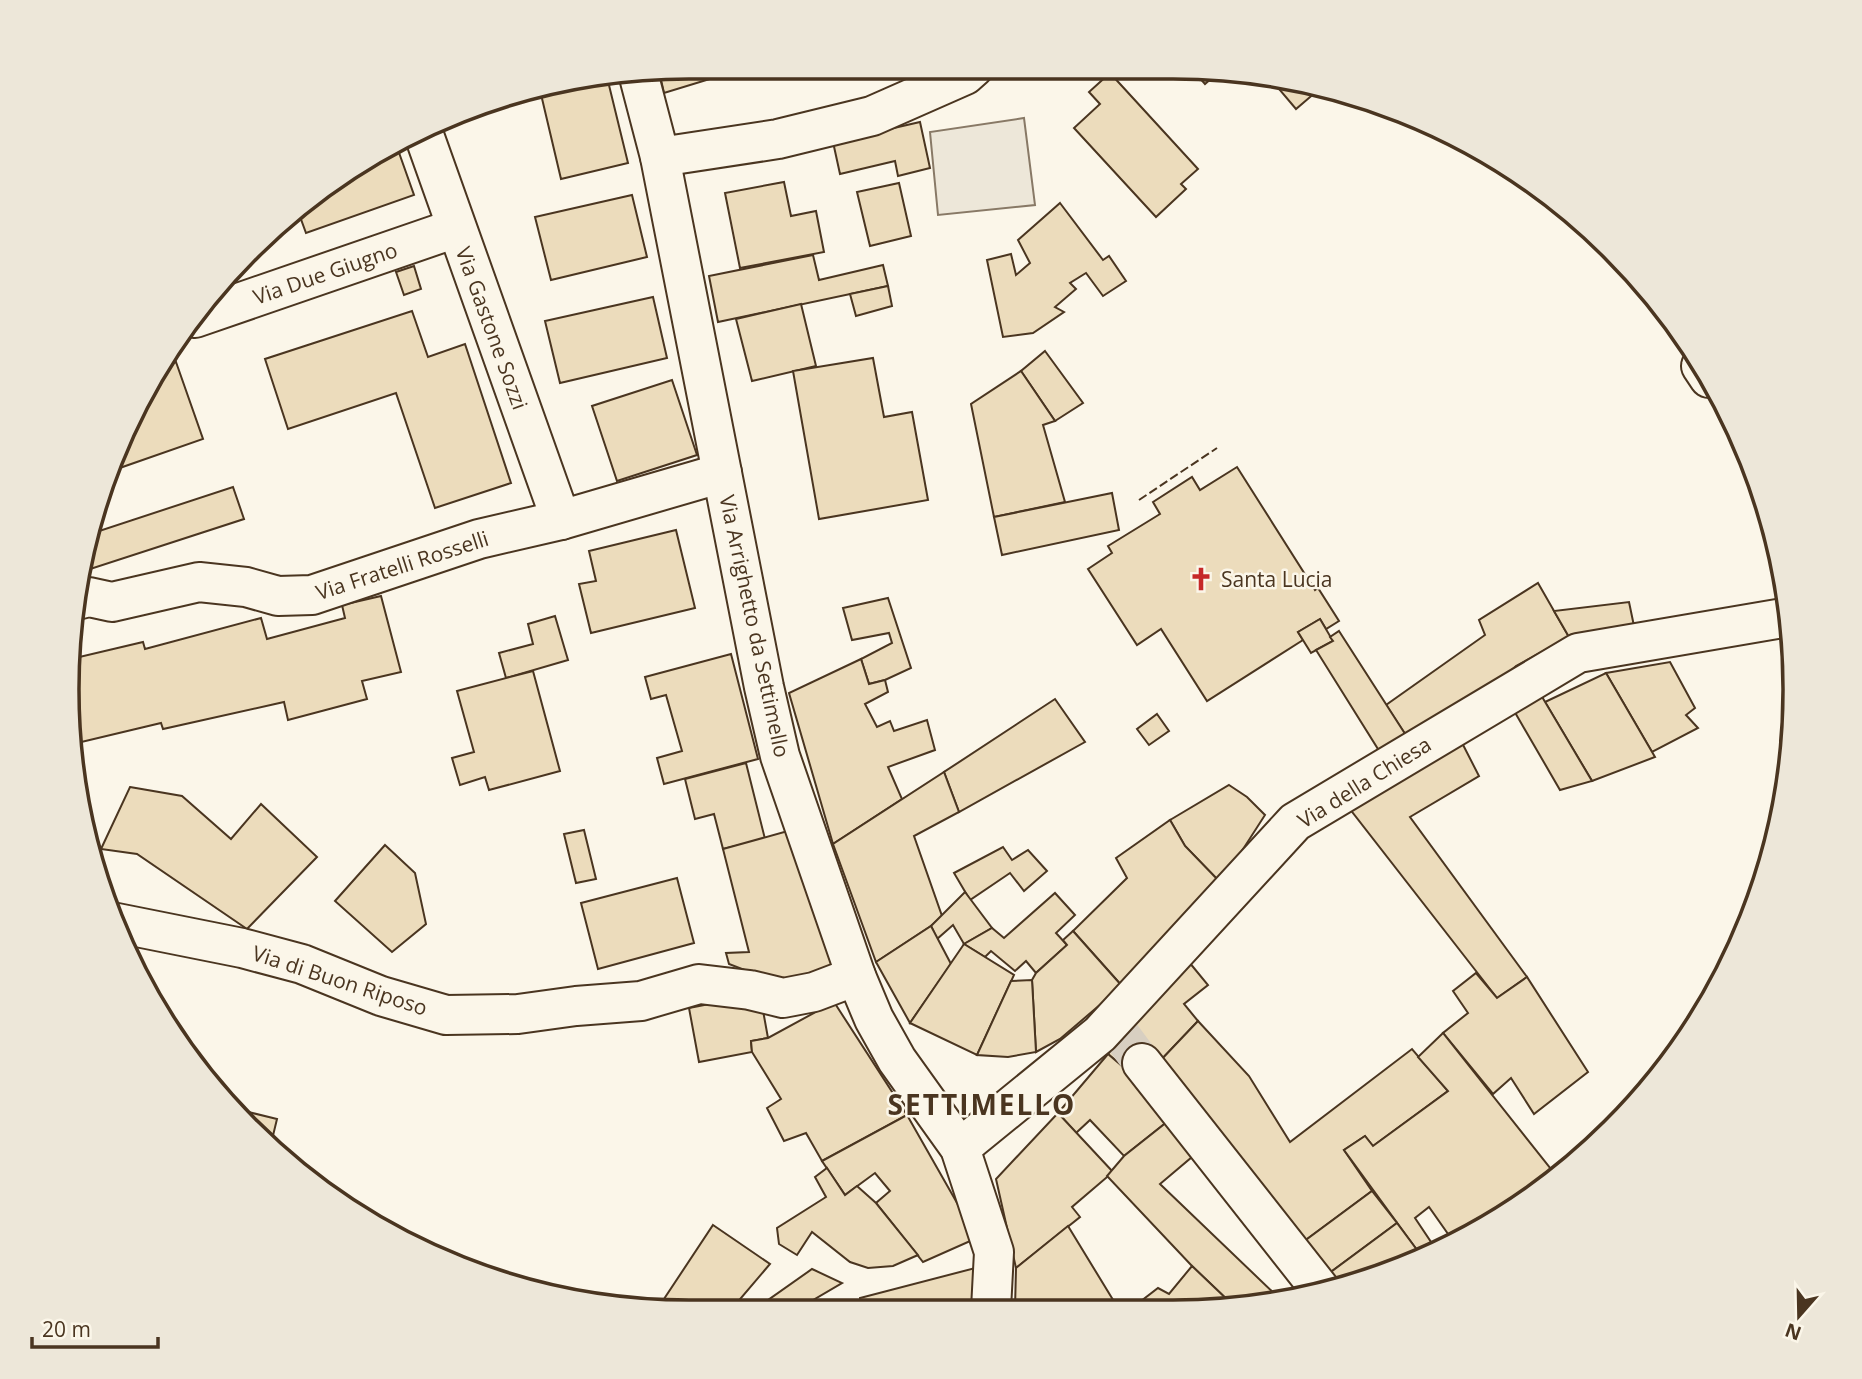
<svg xmlns="http://www.w3.org/2000/svg" width="1862" height="1379" font-family="'Open Sans',sans-serif">
  <style>
    .parking { fill: #ede7d9; stroke: #887966; stroke-width: 2 }
    .building { fill: #ecdcbc; stroke: #4a3520; stroke-width: 2 }
    .lines { fill: none; stroke-linecap: round; stroke-linejoin: round }
    .minor-tunnel { stroke: #d8cfc1; stroke-width: 38; stroke-dasharray: 38 19; stroke-linecap: butt }
    .minor-casing { stroke: #4a3520; stroke-width: 42 }
    .minor { stroke: #fbf6e9; stroke-width: 38 }
    .fence { stroke: #4a3520; stroke-width: 2; stroke-dasharray: 9 3.5; stroke-linecap: butt }
    .labels { text-anchor: middle; dominant-baseline: central; stroke-width: 5; stroke-linejoin: round; paint-order: stroke }
    .street-label { font-size: 21px; fill: #4a3520; stroke: #fbf6e9 }
    .poi-label { font-size: 21px; fill: #4a3520; stroke: #fbf6e9; text-anchor: start }
    .district-label { font-size: 28px; font-weight: bold; letter-spacing: 2px; fill: #4a3520; stroke: #fbf6e9 }
    .rim { fill: none; stroke: #4a3520; stroke-width: 3.5 }
  </style>
  <rect width="100%" height="100%" fill="#fbf6e9"/>
  <path class="parking" d="M1024,118l11,87 -97,10 -8,-83z"/>
  <g class="building">
    <path d="M690,66l59,1 -85,26 -5,-22z"/>
    <path d="M1191,68h22l9,1 -17,15z"/>
    <path d="M1110,73l88,96 -17,15 5,5 -30,28 -82,-89 26,-24 -11,-12z"/>
    <path d="M607,77l21,86 -67,16 -21,-89z"/>
    <path d="M1269,77l54,9 -27,23z"/>
    <path d="M920,122l10,46 -32,8 -3,-15 -55,13 -7,-32z"/>
    <path d="M397,147l17,48 -108,38 -8,-22 46,-40z"/>
    <path d="M784,182l7,34 25,-5 8,41 -84,16 -15,-75z"/>
    <path d="M899,183l12,53 -41,10 -13,-54z"/>
    <path d="M632,195l15,62 -96,23 -16,-63z"/>
    <path d="M1060,203l43,57 6,-4 17,25 -23,15 -17,-23 -16,10 6,6 -21,18 9,5 -31,21 -30,4 -16,-77 24,-6 5,21 14,-12 -12,-23z"/>
    <path d="M813,255l6,25 64,-15 5,21 -170,36 -9,-46z"/>
    <path d="M414,266l7,23 -17,6 -8,-23z"/>
    <path d="M888,286l4,20 -36,10 -6,-22z"/>
    <path d="M653,297l14,61 -107,25 -15,-62z"/>
    <path d="M801,304l15,62 -64,15 -16,-62z"/>
    <path d="M412,311l16,46 37,-13 46,139 -76,25 -39,-115 -108,36 -23,-70z"/>
    <path d="M1045,351l38,52 -28,18 -34,-50z"/>
    <path d="M873,358l11,59 28,-5 16,88 -109,19 -26,-148z"/>
    <path d="M176,362l27,77 -92,32 20,-57 32,-48z"/>
    <path d="M1021,371l34,50 -12,4 22,77 -71,15 -23,-113z"/>
    <path d="M672,380l25,75 -80,26 -25,-75z"/>
    <path d="M1237,467l78,123 3,-2 21,33 -13,8 -6,-10 -22,13 5,8 -96,61 -46,-72 -24,16 -49,-76 24,-16 -4,-7 52,-32 -7,-12 39,-25 8,13z"/>
    <path d="M233,487l11,32 -166,54 12,-39z"/>
    <path d="M1112,493l7,37 -117,25 -8,-38z"/>
    <path d="M676,530l19,78 -104,25 -12,-49 17,-3 -7,-30z"/>
    <path d="M1538,583l31,54 -53,29 -29,27 -78,47 -23,-35 99,-70 -6,-15z"/>
    <path d="M381,596l20,76 -39,9 5,18 -79,21 -4,-18 -121,27 -2,-6 -88,21 2,-86 68,-16 2,7 116,-31 6,21 78,-21 -3,-13z"/>
    <path d="M888,598l23,70 -26,12 -16,4 -8,-25 31,-16 -3,-10 -37,7 -9,-32z"/>
    <path d="M1629,602l5,24 -65,11 -15,-26z"/>
    <path d="M555,616l13,44 -62,18 -7,-25 34,-9 -5,-20z"/>
    <path d="M1320,619l13,22 -22,12 -13,-21z"/>
    <path d="M1339,631l70,109 -26,17 -67,-107 17,-9 -3,-4z"/>
    <path d="M731,654l27,105 -94,25 -7,-26 25,-7 -16,-56 -15,4 -6,-22z"/>
    <path d="M861,659l8,25 16,-4 3,12 -23,12 12,23 13,-6 4,10 33,-11 8,30 -47,17 14,32 -69,45 -44,-151z"/>
    <path d="M1670,662l25,46 -9,7 12,13 -46,24 -46,-79z"/>
    <path d="M533,671l27,100 -71,19 -4,-13 -25,8 -8,-27 22,-6 -17,-61z"/>
    <path d="M1606,673l49,84 -63,24 -47,-79z"/>
    <path d="M1538,690l54,91 -32,9 -47,-81z"/>
    <path d="M1055,699l30,43 -126,70 -15,-40z"/>
    <path d="M1157,714l12,17 -20,14 -12,-16z"/>
    <path d="M1459,737l20,39 -69,41 117,160 -30,21 -151,-194z"/>
    <path d="M746,763l19,76 -42,10 -9,-35 -19,5 -10,-40z"/>
    <path d="M944,772l15,40 -45,24 28,80 -11,10 -55,36 -43,-118z"/>
    <path d="M1229,785l18,12 18,18 -27,42 -20,23 -33,-34 -15,-26z"/>
    <path d="M130,787l52,9 49,43 30,-35 56,53 -70,72 -110,-75 -36,-5z"/>
    <path d="M1170,820l15,26 33,34 -96,106 -49,-55 54,-53 -11,-20z"/>
    <path d="M795,829l42,146 -48,5 -29,-4 -31,-12 -3,-11 23,-1 -26,-103z"/>
    <path d="M584,830l12,49 -20,4 -12,-49z"/>
    <path d="M385,845l30,28 11,51 -34,28 -57,-51z"/>
    <path d="M1003,847l9,13 16,-10 19,21 -23,20 -14,-18 -40,27 -16,-27z"/>
    <path d="M677,878l17,65 -96,26 -17,-66z"/>
    <path d="M965,892l27,36 -28,16 -11,-19 -16,14 -6,-13z"/>
    <path d="M1055,893l20,22 -19,18 11,12 -31,28 -10,-12 -11,10 -24,-20 -6,6 -21,-13 28,-16 12,10z"/>
    <path d="M931,926l20,38 -41,59 -34,-61z"/>
    <path d="M1073,931l49,55 -62,53 -24,13 -4,-72 4,-7 31,-28 -4,-5z"/>
    <path d="M964,944l50,31 -37,80 -67,-32z"/>
    <path d="M1189,962l19,23 -24,19 14,17 -39,41 -30,10 -21,-18 56,-69z"/>
    <path d="M1476,973l21,25 30,-21 61,95 -54,42 -23,-36 -18,16 -50,-61 25,-20 -15,-22z"/>
    <path d="M1032,980l4,72 -28,5 -31,-2 34,-74z"/>
    <path d="M760,994l8,44 -17,3 1,11 -53,10 -10,-54z"/>
    <path d="M834,1002l73,113 -85,46 -16,-28 -22,8 -17,-33 14,-9 -29,-47 -1,-11 17,-3z"/>
    <path d="M1198,1021l51,55 41,66 122,-93 36,42 -75,55 -8,-10 -21,14 28,41 -77,57 -136,-186z"/>
    <path d="M1443,1033l115,145 -6,6 -99,57 -24,-34 -14,11 16,24 -14,8 -73,-100 21,-14 8,10 75,-55 -30,-34z"/>
    <path d="M1108,1054l21,18 43,46 -48,38 -34,-36 -14,13 -18,-20z"/>
    <path d="M232,1108l45,11 -7,29z"/>
    <path d="M1058,1113l55,59 -41,35 8,10 -64,51 -20,-89z"/>
    <path d="M907,1115l70,123 -54,24 -47,-59 14,-12 -15,-18 -30,22 -23,-34z"/>
    <path d="M1172,1118l27,33 -39,33 121,116 -27,7h-19l-43,-41 -85,-90 17,-20z"/>
    <path d="M827,1168l18,27 12,-9 19,17 42,52 -25,11 -25,2 -18,-6 -38,-30 -15,23 -18,-11 -2,-16 49,-31 -11,-20z"/>
    <path d="M1372,1191l25,32 -77,57 -25,-32z"/>
    <path d="M1397,1223l26,35 -12,7 -85,23 -6,-8z"/>
    <path d="M713,1225l57,39 -40,47h-74z"/>
    <path d="M1068,1226l50,82 -103,1 1,-41z"/>
    <path d="M983,1266v43l-122,1 -1,-12z"/>
    <path d="M1192,1266l43,41 -103,1 26,-20 11,6z"/>
    <path d="M812,1269l30,14 -46,27h-42z"/>
  </g>
  <g class="lines">
    <path class="minor-tunnel" d="M1122,1036l20,27"/>
    <g class="minor-casing">
      <g id="minor">
        <path d="M638,73l22,84 104,530 16,69 76,220 18,43 23,41 63,88 34,104 -3,57"/>
        <path d="M424,135l137,385"/>
        <path d="M660,157l118,-18 94,-23 93,-41 9,-8"/>
        <path d="M195,318l261,-90"/>
        <path d="M1701,366l8,12"/>
        <path d="M77,600l12,-3 23,5 87,-20 47,5 32,9 34,-1 167,-56 82,-19 161,-47"/>
        <path d="M112,922l130,26 60,16 79,32 65,19 72,-1 58,-8 65,-5 58,-17 51,6 33,8 31,-6 42,-16"/>
        <path d="M1142,1063l178,226"/>
        <path d="M960,1148l140,-114 195,-212 283,-169 211,-36"/>
      </g>
    </g>
    <use href="#minor" class="minor"/>
    <path class="fence" d="M1139,500l78,-52"/>
  </g>
  <defs>
    <g id="church-bare" transform="scale(1.89)"><path d="M-1.2-6h2.4v3.5h3.3v2.4h-3.3V6h-2.4V-.1h-3.3v-2.4h3.3Z" fill="#c62828" stroke="#fbf6e9" stroke-width="2.5" paint-order="stroke"/></g>
  </defs>
  <g fill-rule="evenodd">
    <use href="#church-bare" x="1201" y="579"/>
  </g>
  <g class="labels">
    <g class="street-label">
      <text transform="translate(325 273) rotate(-19)">Via Due Giugno</text>
      <text transform="translate(492 328) rotate(70)">Via Gastone Sozzi</text>
      <text transform="translate(402 565) rotate(-18)">Via Fratelli Rosselli</text>
      <text transform="translate(755 626) rotate(78)">Via Arrighetto da Settimello</text>
      <text transform="translate(1364 782) rotate(-32)">Via della Chiesa</text>
      <text transform="translate(340 980) rotate(18)">Via di Buon Riposo</text>
    </g>
    <g class="poi-label">
      <text x="1221" y="579">Santa Lucia</text>
    </g>
    <g class="district-label">
      <text x="982" y="1104">SETTIMELLO</text>
    </g>
  </g>
  <path d="M0 0H1862V1379H0ZM689 79H1173A610 610 0 0 1 1783 689V690A610 610 0 0 1 1173 1300H689A610 610 0 0 1 79 690V689A610 610 0 0 1 689 79Z" fill="#ede7d9" fill-rule="evenodd"/>
  <path class="rim" d="M689 79H1173A610 610 0 0 1 1783 689V690A610 610 0 0 1 1173 1300H689A610 610 0 0 1 79 690V689A610 610 0 0 1 689 79Z"/>
  <g transform="translate(1799 1316) rotate(200)" stroke="#fbf6e9" stroke-width="5" paint-order="stroke">
  <path d="M0-5L12 26L0 18L-12 26Z" fill="#4a3520"/>
  <text y="-10" font-size="19" font-weight="bold" text-anchor="middle" fill="#4a3520">N</text>
  </g>
  <path d="M32 1337v10h126v-10" fill="none" stroke="#4a3520" stroke-width="3.5"/>
  <text x="42" y="1337" font-size="21" fill="#4a3520" stroke="#fbf6e9" stroke-width="5" paint-order="stroke">20 m</text>
</svg>
